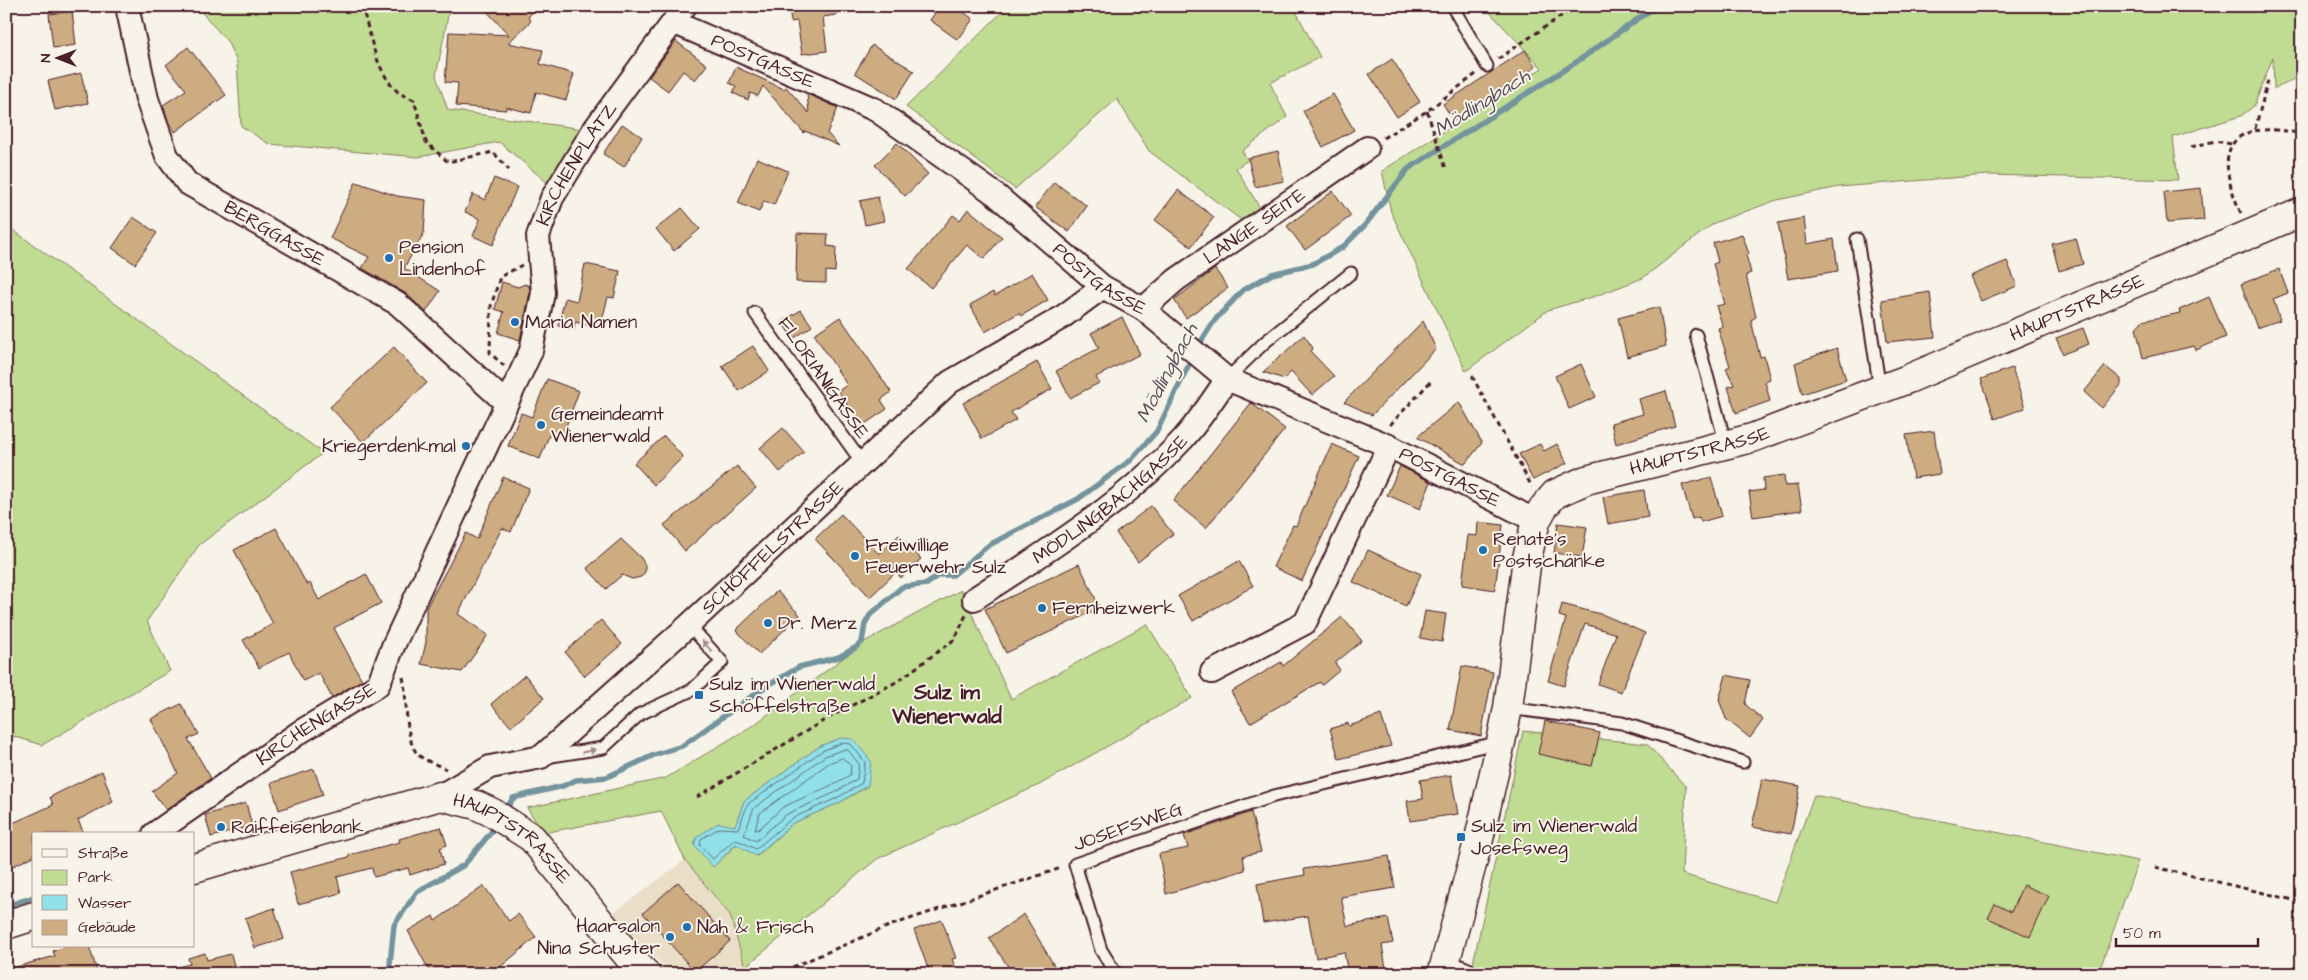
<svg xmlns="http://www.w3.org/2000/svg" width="2308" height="980" font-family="'Architects Daughter',sans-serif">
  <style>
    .built { fill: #eadec9 }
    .green { fill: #c0db92; stroke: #857d5e; fill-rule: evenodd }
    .water { fill: #8fe0e9; stroke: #73939d }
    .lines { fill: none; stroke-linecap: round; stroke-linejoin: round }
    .shore { stroke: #666c77; stroke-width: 1 }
    .stream { stroke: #73939d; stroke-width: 5.5 }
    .building { fill: #ccac80; stroke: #4a1f2b }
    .lane-casing { stroke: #4a1f2b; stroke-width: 15 }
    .street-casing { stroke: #4a1f2b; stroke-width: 26 }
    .secondary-casing { stroke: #4a1f2b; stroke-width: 31 }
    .path { stroke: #4a1f2b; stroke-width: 3; stroke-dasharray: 5 4; stroke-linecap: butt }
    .lane { stroke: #f7f3e8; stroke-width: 11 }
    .street { stroke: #f7f3e8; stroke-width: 22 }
    .secondary { stroke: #f7f3e8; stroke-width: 28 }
    .oneway { fill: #a0898a }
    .poi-dot { fill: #1f6fb2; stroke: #f7f3e8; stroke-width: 2 }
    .labels { text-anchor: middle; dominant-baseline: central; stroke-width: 4; stroke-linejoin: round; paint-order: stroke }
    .street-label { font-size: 19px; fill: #4a1f2b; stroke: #f7f3e8 }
    .poi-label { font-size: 19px; fill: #4a1f2b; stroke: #f7f3e8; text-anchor: start }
    .water-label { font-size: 20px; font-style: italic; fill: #5b4f5a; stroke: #f7f3e8 }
    .quarter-label { font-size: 21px; font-weight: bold; fill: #4a1f2b; stroke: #f7f3e8 }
  </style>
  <rect width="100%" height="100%" fill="#f7f3e8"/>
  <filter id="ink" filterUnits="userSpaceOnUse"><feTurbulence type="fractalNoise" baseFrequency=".02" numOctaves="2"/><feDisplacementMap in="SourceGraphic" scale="10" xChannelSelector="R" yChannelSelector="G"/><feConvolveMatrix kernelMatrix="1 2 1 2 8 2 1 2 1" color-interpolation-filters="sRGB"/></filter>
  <g filter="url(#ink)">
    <path class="built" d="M685,860l45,55 15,52 -17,7h-55l-64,-58z"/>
    <g class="green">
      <path d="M196,6h254l-14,70 12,34 135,19 -34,55 -50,-42 -81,15 -149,-13 -28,-18 -4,-64 -10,-21z"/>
      <path d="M997,6h296l27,51 -50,26 17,34 -45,34 6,9 -12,8 27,45 -18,10 -96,-72 -32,-52 -102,90 -109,-82 97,-96z"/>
      <path d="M1484,6h818v69l-28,14 -1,-32 -19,49 -13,10 -68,21 5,43 -190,-5 -149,12 -62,13 -63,23 -71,55 -47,18 -48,14 -82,61 -75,-159 -9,-41 160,-103z"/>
      <path d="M6,225l317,228 -124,92 -52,76 23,50 -128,74 -36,-11z"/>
      <path d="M961,590l50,109 136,-75 45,74 -151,86 -164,75 -132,108 -15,-52 -45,-55 -24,-49 -118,22 -16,-25 139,-30 89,-54 111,-83zM841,738l27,48 -29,17 -46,20 -36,33 -20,-12 -24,23 22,-41 9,-25 76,-55z"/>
      <path d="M1523,731l124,13 39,43 -4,87 93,28 39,-107 324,66 -40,113h-612l-14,-6z"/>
    </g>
    <path class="water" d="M841,738l12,1 18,22 -3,24 -29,18 -46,20 -37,33 -20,-12 -23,23 -19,-22 3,-8 21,-14 17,3 9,-25 76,-55z"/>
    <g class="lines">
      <g class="shore">
        <path d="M842,743l9,1 14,18 -3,21 -25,15 -46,21 -35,30 -21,-10 -22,20 -13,-14 1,-6 18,-11 19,1 10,-25 74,-53z"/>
        <path d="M843,750h5l11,14 -2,15 -23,14 -47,21 -31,27 -12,-6 10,-27 71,-52z"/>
        <path d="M843,758l8,8 -1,9 -20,11 -47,21 -25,23 -3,-1 5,-16 69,-50z"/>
      </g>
      <g class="stream">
        <path d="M1197,348l17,-27 29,-31 29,-16 41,-10 30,-17 22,-22 43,-56 167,-106 74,-52 17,-5"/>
        <path d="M504,813l9,-15 50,-12 13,-6 31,-3 47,-22 28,-9 80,-57 37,-22 40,-10 16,-9 7,-6 3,-18 5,-9 32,-28 25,-3 11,-9h15l36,-30 89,-46 53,-39 26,-29 36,-75"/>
        <path d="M6,906l28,-9"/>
        <path d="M389,974l5,-49 23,-33 47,-27 33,-40"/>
      </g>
    </g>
    <g class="building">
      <path d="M482,6h57l-11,11 3,4 -23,22 35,7 -3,14 34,10 -8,26 -30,-8 -5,21 -25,-6v3l-50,-4 2,-23 -13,-1 4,-50 60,3z"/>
      <path d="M789,6h46l1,9 -13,2 4,34 -25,3 -5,-33 -6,1z"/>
      <path d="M940,6h15l18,13 -15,21 -28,-20z"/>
      <path d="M72,11l4,34 -23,3 -4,-34z"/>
      <path d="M676,41l31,24 -12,15 -12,-9 -15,20 -19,-14z"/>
      <path d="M872,45l42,26 -18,28 -41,-26z"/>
      <path d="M188,47l38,48 -51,37 -6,-9 -6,-18 23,-15 -20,-25z"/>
      <path d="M1525,50l11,17 -82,54 -11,-17z"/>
      <path d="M1392,59l28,43 -23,15 -28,-43z"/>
      <path d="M736,67l48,22 2,-2 23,26 -2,-19 31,14 -11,25 12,13 -34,-15 -1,2 -41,-47 -5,10 -8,-3 -2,7 -15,-7 3,-7 -7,-3z"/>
      <path d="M81,73l7,30 -33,7 -7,-29z"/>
      <path d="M1333,94l21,36 -31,17 -20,-36z"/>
      <path d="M622,124l20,13 -18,30 -21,-13z"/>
      <path d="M897,143l31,31 -23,22 -30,-31z"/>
      <path d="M1278,151l6,30 -29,6 -7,-29z"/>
      <path d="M757,158l31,13 -14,34 -10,-4 -5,11 -21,-9z"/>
      <path d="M494,178l23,9 -24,58 -20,-9 7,-17 -15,-7 8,-18 12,6z"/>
      <path d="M356,182l41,14 29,4 -2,33 -20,35 36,23 -14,21 -21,-19 -43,-25 7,-11 -39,-19z"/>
      <path d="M1054,182l33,24 -18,26 -34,-25z"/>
      <path d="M2201,188l3,32 -37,3 -3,-31z"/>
      <path d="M1178,190l36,27 -23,30 -36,-27z"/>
      <path d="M1333,191l18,25 -46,34 -18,-24z"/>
      <path d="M878,197l6,24 -19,4 -5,-24z"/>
      <path d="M682,208l18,21 -26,22 -18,-22z"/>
      <path d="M968,209l34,28 -18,22 -17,-14 -36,43 -23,-19 45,-54 7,5z"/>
      <path d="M133,217l24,16 -22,31 -23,-16z"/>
      <path d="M1804,218l3,26 27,-5 4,32 -50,8 -10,-56z"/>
      <path d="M797,233l31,1 -1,12 9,1 -1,25 -9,-1v12l-30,-1z"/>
      <path d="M1742,234l7,20 -3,1 5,18 -5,2 10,42 -5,3 9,37 4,-1 6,23 -5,2 5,20 -34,12 -8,-26 6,-2 -8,-17 4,-2 -12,-38 5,-1 -7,-21 9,-2 -12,-40 5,-2 -5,-19z"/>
      <path d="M2076,238l7,26 -24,7 -7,-27z"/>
      <path d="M2007,261l10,25 -36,15 -11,-25z"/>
      <path d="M585,264l35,7 -6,27 -6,-1 -8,31 -25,-6 -1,8 -16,-4 7,-28 12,3z"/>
      <path d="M1215,269l13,19 -42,30 -12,-18z"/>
      <path d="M2279,269l9,24 -15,6 7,21 -23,8 -16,-44z"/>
      <path d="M1032,273l16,27 -27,16 -2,-3 -34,19 -15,-27 23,-13 2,4z"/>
      <path d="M502,282l16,5 7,-3 4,2 1,6 -10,48 -22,-7 6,-21 -9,-3z"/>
      <path d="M1930,292l5,45 -48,5 -5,-42z"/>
      <path d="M2209,297l17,40 -30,13 -2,-4 -51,12 -7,-30 6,-7 38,-8 -1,-3z"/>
      <path d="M1659,307l7,39 -39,11 -9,-39z"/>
      <path d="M801,310l11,16 -19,13 -11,-17z"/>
      <path d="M840,317l51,75 -10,8 6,9 -25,17 -24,-35 9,-6 -33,-51z"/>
      <path d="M1122,317l18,37 -44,23 3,6 -29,15 -14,-27 43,-23 -8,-15z"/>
      <path d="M1423,321l13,28 -64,66 -28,-13z"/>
      <path d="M2083,328l6,16 -26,10 -7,-16z"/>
      <path d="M1304,335l9,13 -2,4 23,24 -22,19 -21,-23 -7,7 -21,-7z"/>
      <path d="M753,346l16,25 -30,20 -17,-25z"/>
      <path d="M394,347l33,36 -64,59 -33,-35z"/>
      <path d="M1837,348l9,32 -44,14 -7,-31z"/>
      <path d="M1037,362l15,27 -41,23 5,8 -34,19 -19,-36z"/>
      <path d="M1581,364l15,33 -27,12 -14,-33z"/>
      <path d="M2105,366l16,13v6l-19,23 -18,-16z"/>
      <path d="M2012,368l13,40 -30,11 -14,-40z"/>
      <path d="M547,379l32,12 -17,46 -12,-4 -10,26 -32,-13 13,-33 11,4z"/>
      <path d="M1666,391l9,35 -59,18 -5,-21 32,-9 -4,-15z"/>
      <path d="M1459,402l23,41 -17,21 -48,-27z"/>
      <path d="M1251,403l34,26 -79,99 -33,-27z"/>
      <path d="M783,428l21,24 -24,20 -20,-24z"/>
      <path d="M1934,431l6,43 -27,4 -7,-43z"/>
      <path d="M664,436l19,21 -29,28 -20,-22z"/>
      <path d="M1332,444l27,12 -57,125 -29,-14 20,-42 3,1z"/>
      <path d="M1540,444l4,7 13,-7 10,19 -34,17 -14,-26z"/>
      <path d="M737,466l19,22 -71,63 -21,-26z"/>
      <path d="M1400,466l31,16 -11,27 -33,-14z"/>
      <path d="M1784,475l1,11 13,-1 4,25 -49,7 -4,-25 15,-2 -1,-12z"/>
      <path d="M503,477l26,11 -18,44 -9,-4 -44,86 30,21 -26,37 -41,-8 5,-22v-34l40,-75 11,6z"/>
      <path d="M1711,477l11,39 -21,6 -2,-5 -7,2 -10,-34z"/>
      <path d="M1644,490l4,27 -40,7 -5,-27z"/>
      <path d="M1151,506l22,28 -35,28 -22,-29z"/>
      <path d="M841,514l38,40 20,-19 22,24 -20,19 -5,-6 -26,25 -55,-58z"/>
      <path d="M1478,522l25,3 -8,65 -33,-5 6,-50 9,1z"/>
      <path d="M1558,523l29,4 -5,30 -28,-4z"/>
      <path d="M276,528l31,57 3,-2 9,17 47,-26 15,29 -47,25 28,52 -30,18 -13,-25 -16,8 -14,-29 -30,16 -16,-28 30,-16 -39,-74z"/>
      <path d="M621,539l20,19 4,7v7l-4,5 -9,2 -10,-4 -16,14 -19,-21z"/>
      <path d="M1368,550l53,24 -15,32 -53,-24z"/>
      <path d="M1239,561l14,25 -60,35 -15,-25z"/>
      <path d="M1079,564l21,44 -94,45 -21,-44z"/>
      <path d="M777,591l23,24 -41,39 -23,-24z"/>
      <path d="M1562,604l42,11 41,18 -24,59 -23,-8 18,-50 -31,-10 -21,62 -16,-5 18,-63 -7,-2z"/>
      <path d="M1425,611l21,3 -4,28 -22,-4z"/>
      <path d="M1342,617l20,24 -27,22 5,7 -18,15 -2,-3 -70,41 -19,-31 50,-30 2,4z"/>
      <path d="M601,620l21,24 -37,32 -20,-24z"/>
      <path d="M1462,666l31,6 -12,64 -31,-6z"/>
      <path d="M525,675l19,23 -33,29 -20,-23z"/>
      <path d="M1726,675l24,5 -5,24 18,16 -13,18 -24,-19 -7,-19z"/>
      <path d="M181,704l18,30 -11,5 23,39 -45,32 -14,-19 26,-18 -27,-54z"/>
      <path d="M1381,715l10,31 -52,13 -9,-30 18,-6 1,3z"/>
      <path d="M1545,721l55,12 -8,33 -54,-12z"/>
      <path d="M314,769l9,26 -44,15 -8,-27z"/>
      <path d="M102,771l11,31 -35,18 6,14h-50v22l-23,11 -5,-10v-31l47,-21 -3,-8z"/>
      <path d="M1451,775l7,39 -48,7 -3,-20 16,-2 -3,-19z"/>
      <path d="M1762,779l38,7 -9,48 -39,-7z"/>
      <path d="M246,803l6,23 -41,11 -6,-22z"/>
      <path d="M1251,812l10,40 -18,4 2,14 -79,24 -7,-40 29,-6 -4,-13z"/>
      <path d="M441,827l6,18 -7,3 4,16 -34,11 -2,-7 -34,9 -2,-9 -35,9 4,16 -43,11 -8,-32 59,-15v-2l51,-13 -1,-3z"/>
      <path d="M1389,856l6,32 -54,9 6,29 41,-8 5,25 -11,2 5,29h-39l-4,-22 -28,6 -8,-42 -45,7 -6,-39 48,-9 -1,-6z"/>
      <path d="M678,882l52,59 -35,31 -52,-59z"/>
      <path d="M2023,885l26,11 -19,41 -42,-19 7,-14 16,8z"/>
      <path d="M484,886l25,35 9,-7 18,23 -38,32 -11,5h-35l-3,-5 -18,5 -23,-43 25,-15 2,5z"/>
      <path d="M274,908l10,31 -29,9 -10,-30z"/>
      <path d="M1024,914l35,60h-46l-24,-36z"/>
      <path d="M942,920l14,38 -4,1 6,15h-28l-16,-44z"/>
      <path d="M68,946h21l9,28h-88l-1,-5 46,-13 -2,-5z"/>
      <path d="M205,953l2,7 24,-6 5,20h-62l-1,-6 17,-4 -2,-6z"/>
    </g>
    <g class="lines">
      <g class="lane-casing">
        <g id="lane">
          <path d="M1452,6l35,60"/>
          <path d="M1857,239l23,151"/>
          <path d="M755,313l108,151"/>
          <path d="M1696,335l30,110"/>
          <path d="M1227,379l38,-37 86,-69"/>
          <path d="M1508,708l114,15 121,39"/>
          <path d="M545,757l58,-9 37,-34 52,-24 30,-28 -33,-37"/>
          <path d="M1116,974l-15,-24 -26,-86 199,-68 226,-54"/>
        </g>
      </g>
      <g class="street-casing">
        <g id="street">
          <path id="s1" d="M127,6l20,93 20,57 20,27 211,121 108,99"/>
          <path id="s2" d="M673,22l203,88 119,84 108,93 40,22 84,70 162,67 147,75"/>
          <path id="s3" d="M1143,309l33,-29 191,-132"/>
          <path id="s4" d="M974,599c73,-48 148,-94 208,-159 17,-18 31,-41 45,-61"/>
          <path d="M1212,672l93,-49 84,-177"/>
          <path id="s5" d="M440,796l50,-29 51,-10 148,-132 261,-243 111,-64 42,-31"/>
          <path id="s6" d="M154,834l146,-102 78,-47 16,-41 137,-293 12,-58 -5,-57 14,-38 41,-67 92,-125"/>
          <path d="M1444,965l22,9"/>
        </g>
      </g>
      <g class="secondary-casing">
        <g id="secondary">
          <path id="s7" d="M194,868l246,-72 36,9 17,8 39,25 96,118 18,18"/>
          <path d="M6,925l28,-9"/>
          <path id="s8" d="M1442,974l37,-135 22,-97 7,-34 19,-150 9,-37 7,-13 12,-14 31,-14 166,-42 156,-59 394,-167"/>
        </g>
      </g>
      <g class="path">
        <path d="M362,6c8,27 13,64 35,85 4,4 11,6 17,9l12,42 22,20 45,-10 16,18"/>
        <path d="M1498,59l78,-53"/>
        <path d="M1427,111l19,58"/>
        <path d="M2255,129l14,-52"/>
        <path d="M1383,138l44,-27 49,-37"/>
        <path d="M2191,147l24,-6 16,3"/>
        <path d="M2241,213c-30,-65 -11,-95 61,-79"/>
        <path d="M504,366l-14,-13 1,-47 9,-29 22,-12"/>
        <path d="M1472,376l60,111"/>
        <path d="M1390,425l42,-45"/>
        <path d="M403,677c5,20 0,68 18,80 7,5 17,8 25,12"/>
        <path d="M697,797l131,-79 70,-37 57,-42 11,-24"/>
        <path d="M2155,867l147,35"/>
        <path d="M776,974l113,-48 172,-58"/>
      </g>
      <use href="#lane" class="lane"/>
      <use href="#street" class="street"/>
      <use href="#secondary" class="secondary"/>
    </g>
    <defs><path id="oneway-solid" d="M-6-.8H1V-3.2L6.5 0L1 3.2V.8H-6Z" transform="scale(1.25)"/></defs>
    <g class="oneway">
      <use href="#oneway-solid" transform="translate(707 646) rotate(-131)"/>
      <use href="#oneway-solid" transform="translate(589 751) rotate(-12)"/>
    </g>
  </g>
  <g class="poi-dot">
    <circle cx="389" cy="258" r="5"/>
    <circle cx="515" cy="322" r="5"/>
    <circle cx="541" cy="425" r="5"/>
    <circle cx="466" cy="446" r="5"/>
    <circle cx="1483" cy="550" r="5"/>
    <circle cx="855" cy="556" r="5"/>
    <circle cx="1042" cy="608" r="5"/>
    <circle cx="768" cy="623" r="5"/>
    <rect x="694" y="690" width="10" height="10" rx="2.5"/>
    <circle cx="221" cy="827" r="5"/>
    <rect x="1456" y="832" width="10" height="10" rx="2.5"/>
    <circle cx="687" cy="927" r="5"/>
    <circle cx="670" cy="937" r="5"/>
  </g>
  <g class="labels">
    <g class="street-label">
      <text stroke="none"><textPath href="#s2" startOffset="98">POSTGASSE</textPath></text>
      <text stroke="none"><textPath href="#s6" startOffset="835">KIRCHENPLATZ</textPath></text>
      <text stroke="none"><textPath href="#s3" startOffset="139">LANGE SEITE</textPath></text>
      <text stroke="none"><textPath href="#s1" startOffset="290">BERGGASSE</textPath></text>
      <text stroke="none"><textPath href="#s2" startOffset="502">POSTGASSE</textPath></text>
      <text stroke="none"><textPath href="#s8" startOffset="1052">HAUPTSTRASSE</textPath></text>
      <text transform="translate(823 378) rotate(55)">FLORIANIGASSE</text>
      <text stroke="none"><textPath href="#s8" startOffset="648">HAUPTSTRASSE</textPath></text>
      <text stroke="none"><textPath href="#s2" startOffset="908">POSTGASSE</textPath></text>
      <text stroke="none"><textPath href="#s4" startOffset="169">MÖDLINGBACHGASSE</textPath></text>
      <text stroke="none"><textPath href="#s5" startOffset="422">SCHÖFFELSTRASSE</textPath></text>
      <text stroke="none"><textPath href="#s6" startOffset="196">KIRCHENGASSE</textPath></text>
      <text transform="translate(1128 827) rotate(-19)">JOSEFSWEG</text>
      <text stroke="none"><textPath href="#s7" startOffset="342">HAUPTSTRASSE</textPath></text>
    </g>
    <g class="poi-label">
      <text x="399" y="247">Pension<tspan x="399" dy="22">Lindenhof</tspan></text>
      <text x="525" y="322">Maria Namen</text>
      <text x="551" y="414">Gemeindeamt<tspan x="551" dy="22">Wienerwald</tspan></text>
      <text x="456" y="446" text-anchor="end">Kriegerdenkmal</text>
      <text x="1493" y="539">Renate's<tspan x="1493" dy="22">Postschänke</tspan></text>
      <text x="865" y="545">Freiwillige<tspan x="865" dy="22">Feuerwehr Sulz</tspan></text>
      <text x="1052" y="608">Fernheizwerk</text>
      <text x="778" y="623">Dr. Merz</text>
      <text x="709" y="684">Sulz im Wienerwald<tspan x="709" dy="22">Schöffelstraße</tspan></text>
      <text x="1471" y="826">Sulz im Wienerwald<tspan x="1471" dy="22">Josefsweg</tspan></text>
      <text x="231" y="827">Raiffeisenbank</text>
      <text x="660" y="926" text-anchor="end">Haarsalon<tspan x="660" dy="22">Nina Schuster</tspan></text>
      <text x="697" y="927">Nah &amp; Frisch</text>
    </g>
    <g class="water-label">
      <text transform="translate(1482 103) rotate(-32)">Mödlingbach</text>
      <text transform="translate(1167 373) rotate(-62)">Mödlingbach</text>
    </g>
    <g class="quarter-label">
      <text x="947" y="692">Sulz im<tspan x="947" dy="24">Wienerwald</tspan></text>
    </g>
  </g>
  <rect width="2308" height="980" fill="none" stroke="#f7f3e8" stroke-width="25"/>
  <rect x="12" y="12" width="2283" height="955" fill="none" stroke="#4a1f2b" stroke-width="2" filter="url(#ink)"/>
  <rect x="32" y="832" width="162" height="115" fill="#f7f3e8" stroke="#b29e9c"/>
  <rect x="42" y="849" width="25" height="8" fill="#f7f3e8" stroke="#b29e9c"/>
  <text x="78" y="858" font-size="15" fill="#4a1f2b">Straße</text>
  <rect x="42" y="870" width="25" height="15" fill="#c0db92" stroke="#b29e9c"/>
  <text x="78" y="882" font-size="15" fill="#4a1f2b">Park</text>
  <rect x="42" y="895" width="25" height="15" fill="#8fe0e9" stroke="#b29e9c"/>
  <text x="78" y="908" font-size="15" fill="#4a1f2b">Wasser</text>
  <rect x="42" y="920" width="25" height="15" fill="#ccac80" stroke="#b29e9c"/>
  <text x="78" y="932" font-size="15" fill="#4a1f2b">Gebäude</text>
  <g transform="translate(58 58) rotate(270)" stroke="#f7f3e8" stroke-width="4" paint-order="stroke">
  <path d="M0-4L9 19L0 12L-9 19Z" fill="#4a1f2b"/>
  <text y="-8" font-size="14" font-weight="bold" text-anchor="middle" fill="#4a1f2b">N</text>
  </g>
  <path d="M2116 938v8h142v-8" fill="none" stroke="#4a1f2b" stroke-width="2.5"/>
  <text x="2123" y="938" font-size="15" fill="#4a1f2b" stroke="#f7f3e8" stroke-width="4" paint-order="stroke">50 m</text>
</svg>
